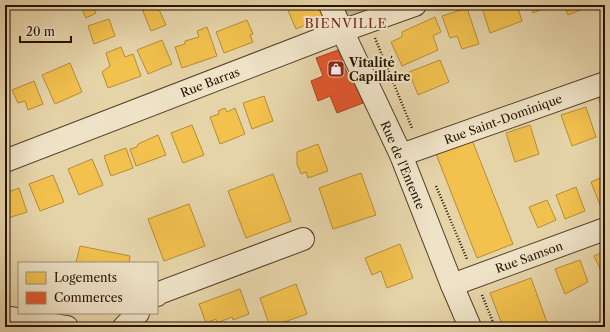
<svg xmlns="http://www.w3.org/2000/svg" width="610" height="332" font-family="'Libre Caslon Text',serif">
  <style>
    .park { fill: #c5b38c; stroke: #766246 }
    .homes { fill: #f2c14e; stroke: #b58c37 }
    .shops { fill: #e4572e; stroke: #ab4220 }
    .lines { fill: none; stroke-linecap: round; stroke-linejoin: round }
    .minor-casing { stroke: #56422a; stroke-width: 24 }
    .path { stroke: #261200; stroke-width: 2.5; stroke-dasharray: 1 2; stroke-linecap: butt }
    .minor { stroke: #efe3c7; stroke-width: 22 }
    .labels { text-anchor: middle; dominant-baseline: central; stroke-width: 4; stroke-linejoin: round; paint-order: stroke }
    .poi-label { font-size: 12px; font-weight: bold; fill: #261200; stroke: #efe3c7; text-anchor: start }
    .street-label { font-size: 12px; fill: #261200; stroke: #efe3c7 }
    .neighbourhood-label { font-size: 13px; letter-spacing: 1px; fill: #7a1f14; stroke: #efe3c7 }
  </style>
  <rect width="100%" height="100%" fill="#e6d4a9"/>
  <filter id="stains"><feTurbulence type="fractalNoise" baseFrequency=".005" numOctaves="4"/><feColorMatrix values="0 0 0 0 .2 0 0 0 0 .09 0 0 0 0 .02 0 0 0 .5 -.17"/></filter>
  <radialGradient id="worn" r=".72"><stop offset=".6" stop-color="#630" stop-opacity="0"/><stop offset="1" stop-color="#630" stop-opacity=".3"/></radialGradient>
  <path class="park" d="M343,5h66l-57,20z"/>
  <g class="homes">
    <path d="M80,5h12l4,8 -10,5z"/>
    <path d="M153,5h4l9,20 -15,6 -9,-22z"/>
    <path d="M289,5h32l5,12 -30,12 -10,-23z"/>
    <path d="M481,5h36l5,16 -32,12z"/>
    <path d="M530,5h22l-19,8z"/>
    <path d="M564,5h26v1l-22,9z"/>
    <path d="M467,8l12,36 -17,5 -5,-13 -7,2 -8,-22z"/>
    <path d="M435,17l6,15 -8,4 5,14 -36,16 -11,-24 11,-5v-5z"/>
    <path d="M109,19l6,17 -21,8 -6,-18z"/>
    <path d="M247,20l6,14 -3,1 3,7 -29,11 -8,-21z"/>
    <path d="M207,27l10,29 -35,12 -7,-21 10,-3v-3l14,-4 -2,-6z"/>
    <path d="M162,40l10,24 -24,10 -11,-24z"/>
    <path d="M121,47l4,10 8,-3 8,22 -33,12 -6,-16 8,-6 -4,-13z"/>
    <path d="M440,60l9,22 -31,13 -9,-23z"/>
    <path d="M70,63l12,29 -27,12 -13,-29z"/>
    <path d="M34,81l9,23 -15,6 -3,-9 -7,2 -6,-13z"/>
    <path d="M605,93v21h-2l-5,-19z"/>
    <path d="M264,96l9,25 -21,8 -9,-26z"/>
    <path d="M586,107l10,30 -24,9 -11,-31z"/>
    <path d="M225,108l2,4 8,-4 10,26 -25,10 -10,-27 9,-3 -1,-3z"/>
    <path d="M192,125l12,30 -21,8 -12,-30z"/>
    <path d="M530,125l9,29 -24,8 -9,-29z"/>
    <path d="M158,135l8,20 -30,11 -6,-17 7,-2 1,-3z"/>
    <path d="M472,140l41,104 -36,14 -41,-104z"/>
    <path d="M318,144l10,27 -20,7 -2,-6 -5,2 -4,-10v-12z"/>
    <path d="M126,148l7,20 -22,8 -7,-20z"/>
    <path d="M92,159l11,26 -24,10 -11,-26z"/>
    <path d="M361,173l15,42 -43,14 -14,-41z"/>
    <path d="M273,174l18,47 -45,17 -18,-47z"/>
    <path d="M53,175l11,27 -24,9 -11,-27z"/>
    <path d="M605,176v27l-5,2 -9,-23z"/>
    <path d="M576,187l9,24 -20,8 -9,-24z"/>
    <path d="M19,188l8,24 -22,7v-26z"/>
    <path d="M547,200l9,20 -18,8 -9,-21z"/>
    <path d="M189,204l16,42 -41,15 -16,-42z"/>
    <path d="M400,244l13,34 -26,10 -6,-17 -9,4 -7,-17z"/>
    <path d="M80,246l50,10 -1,7h-53z"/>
    <path d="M605,251v28l-11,-23z"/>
    <path d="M580,260l8,22 -23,12 -10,-25z"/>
    <path d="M531,278l17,47 -6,2h-39l-13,-34z"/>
    <path d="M296,284l11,30 -37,13 -10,-29z"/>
    <path d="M240,289l9,25 -16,6 -1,-3 -15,6 -1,-4 -10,4 -7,-19z"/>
  </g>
  <path class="shops" d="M338,50l13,33 3,-1 9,21 -26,10 -7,-17 -12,5 -7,-20 12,-5 -7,-18z"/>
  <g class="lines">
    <g class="minor-casing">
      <g id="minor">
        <path d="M330,5l71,150 51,130 18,42"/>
        <path d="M401,155l204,-72"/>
        <path d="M5,161l337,-130 73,-26"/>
        <path d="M452,285l153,-56"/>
        <path d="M157,295l2,-2 144,-54"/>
        <path d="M5,317l62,10"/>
        <path d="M124,327l14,-14"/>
      </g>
    </g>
    <g class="path">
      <path d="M375,38l37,90"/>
      <path d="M436,186l31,73"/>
      <path d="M482,295l13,32"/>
    </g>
    <use href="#minor" class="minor"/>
  </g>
  <defs>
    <g id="shop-square" transform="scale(0.9)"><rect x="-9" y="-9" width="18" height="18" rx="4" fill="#8f2418" stroke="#efe3c7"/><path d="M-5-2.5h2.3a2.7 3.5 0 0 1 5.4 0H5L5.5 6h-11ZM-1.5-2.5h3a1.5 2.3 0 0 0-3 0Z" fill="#fff"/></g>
  </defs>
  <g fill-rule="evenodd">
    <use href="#shop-square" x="336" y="69"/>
  </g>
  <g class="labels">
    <g class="poi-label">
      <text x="349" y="62">Vitalité<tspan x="349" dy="14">Capillaire</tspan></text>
    </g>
    <g class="street-label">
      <text transform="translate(210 82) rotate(-21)">Rue Barras</text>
      <text transform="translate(503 119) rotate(-20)">Rue Saint-Dominique</text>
      <text transform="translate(403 165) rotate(67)">Rue de l'Entente</text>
      <text transform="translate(529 257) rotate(-20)">Rue Samson</text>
    </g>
    <g class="neighbourhood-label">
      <text x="346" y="23">BIENVILLE</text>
    </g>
  </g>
  <rect width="610" height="332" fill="none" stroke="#e6d4a9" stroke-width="20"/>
  <rect x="6" y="6" width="598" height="320" fill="none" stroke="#261200" stroke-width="2"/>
  <rect x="10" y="10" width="590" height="312" fill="none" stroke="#261200"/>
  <rect x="18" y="262" width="140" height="52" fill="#efe3c7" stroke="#9f8f77"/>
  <rect x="26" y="272" width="20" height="12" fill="#f2c14e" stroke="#9f8f77"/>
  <text x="54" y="282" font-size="12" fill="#261200">Logements</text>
  <rect x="26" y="292" width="20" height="12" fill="#e4572e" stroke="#9f8f77"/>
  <text x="54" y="302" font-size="12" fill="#261200">Commerces</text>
  <path d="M20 36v6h51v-6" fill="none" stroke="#261200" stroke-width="2"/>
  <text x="26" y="36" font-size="12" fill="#261200" stroke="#efe3c7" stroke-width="3" paint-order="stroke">20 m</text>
  <rect width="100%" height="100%" filter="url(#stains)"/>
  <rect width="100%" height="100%" fill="url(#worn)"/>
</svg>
